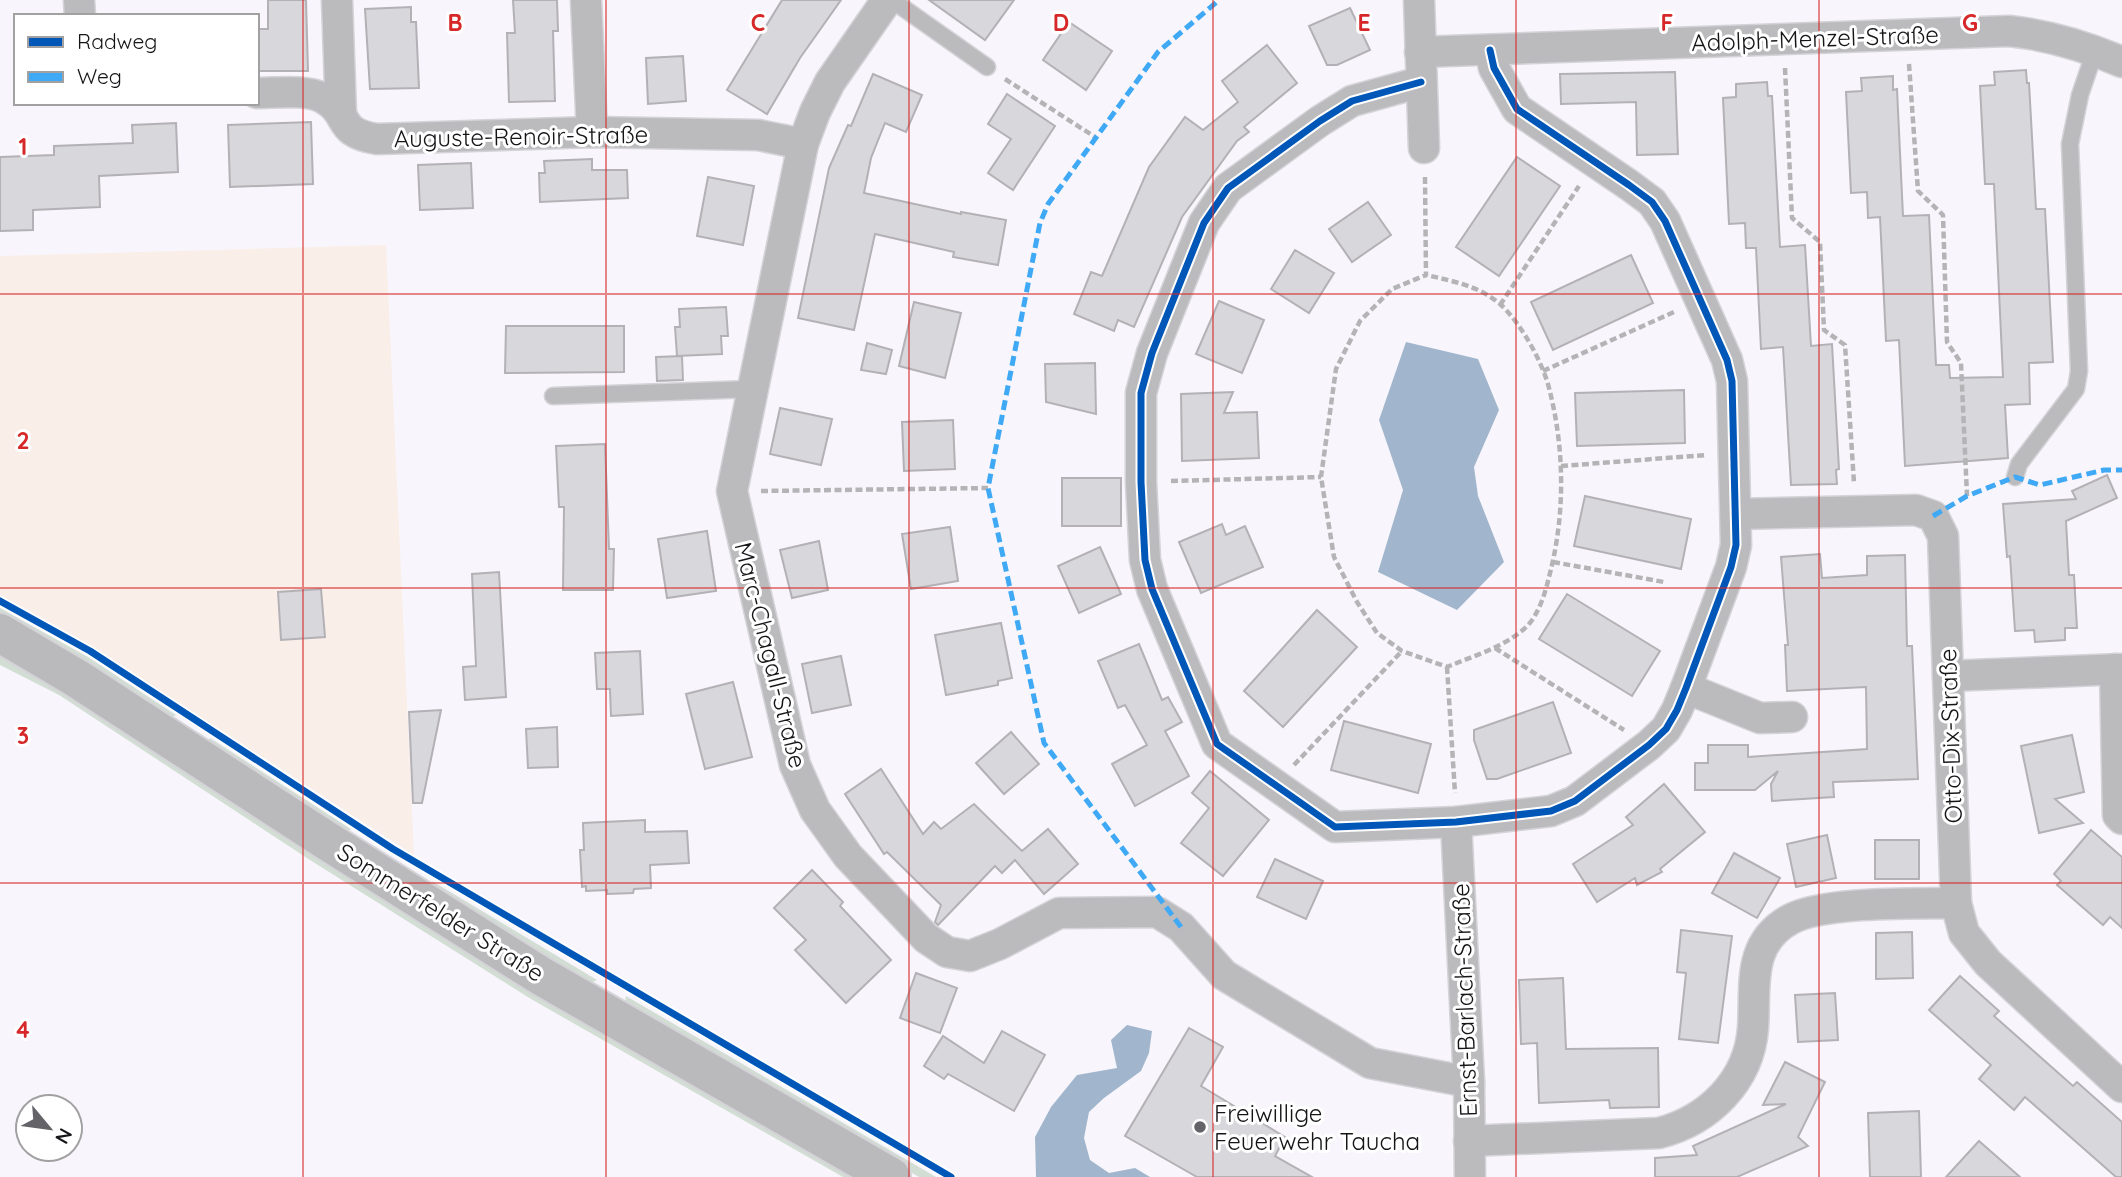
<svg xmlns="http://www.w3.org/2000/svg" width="2122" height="1177" font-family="Quicksand,sans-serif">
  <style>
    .commercial { fill: #f9eee8 }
    .green { fill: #d2ddd4 }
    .water { fill: #a1b6cc }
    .building { fill: #d8d7db; stroke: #b3b1b6; stroke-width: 2 }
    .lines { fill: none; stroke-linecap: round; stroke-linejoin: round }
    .lane-casing { stroke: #d4d3d7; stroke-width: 19 }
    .street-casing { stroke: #d4d3d7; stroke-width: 33 }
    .secondary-casing { stroke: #d4d3d7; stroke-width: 42 }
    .path { stroke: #b4b4b6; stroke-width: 4.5; stroke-dasharray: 7 3.5; stroke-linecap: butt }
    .lane { stroke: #bbbabd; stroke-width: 16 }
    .street { stroke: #bbbabd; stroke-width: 30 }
    .secondary { stroke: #bababd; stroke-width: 38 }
    .quiet { stroke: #3fa9f5; stroke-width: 5; stroke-dasharray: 10 5; stroke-linecap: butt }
    .cycleway-casing { stroke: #fff; stroke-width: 11 }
    .cycleway { stroke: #0057b8; stroke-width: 7 }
    .grid { fill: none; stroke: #d62828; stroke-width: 2; stroke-opacity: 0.55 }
    .poi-dot { fill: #646367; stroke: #fff; stroke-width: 2.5 }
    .labels { text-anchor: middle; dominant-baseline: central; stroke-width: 6; stroke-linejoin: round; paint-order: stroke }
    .street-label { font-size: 24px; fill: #151417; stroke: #fff }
    .poi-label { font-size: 24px; fill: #151417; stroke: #fff; text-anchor: start }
    .grid-label { font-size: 23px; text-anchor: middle; font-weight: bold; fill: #d62828; stroke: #fff; stroke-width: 6; stroke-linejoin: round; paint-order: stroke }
  </style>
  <rect width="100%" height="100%" fill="#f8f6fc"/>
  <path class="commercial" d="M386,245l28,610 -322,-208 -92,-51v-340z"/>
  <g class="green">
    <path d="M0,608l88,49 88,58 -5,3 -171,-102z"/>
    <path d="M0,653l863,524h-20l-312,-178 -221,-139 -251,-165 -59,-30z"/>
    <path d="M210,738l141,91 -5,3 -138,-90z"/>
    <path d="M432,881l165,99 -11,5 -151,-96z"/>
    <path d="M626,996l310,181h-17l-295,-168z"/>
  </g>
  <g class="water">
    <path d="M1406,342l72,17 21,51 -25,57 4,29 26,66 -47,48 -79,-38 25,-82 -24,-70z"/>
    <path d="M1127,1025l25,6 -3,22 -8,18 -37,27 -15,14 -5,26 6,22 19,13 26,-5 15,9h-114l-1,-40 16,-30 26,-32 40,-7 -6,-28z"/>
  </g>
  <g class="building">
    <path d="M268,0h38l2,71h-51v-42h11z"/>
    <path d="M513,0h44l1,31h-5l2,70 -46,1 -2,-69h8z"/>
    <path d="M782,0h59l-41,58 -33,56 -40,-24z"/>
    <path d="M929,0h85l-29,40z"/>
    <path d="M411,7v15h5l3,66 -49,1 -5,-80z"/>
    <path d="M1350,8l20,42 -33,15h-10l-18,-39z"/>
    <path d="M1069,22l43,29 -26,39 -43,-30z"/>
    <path d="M1267,45l30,38 -53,44 5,5 -12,9 -55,76 -48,110 -16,-7 -4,11 -40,-17 17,-42 11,4 47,-109 36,-50 18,13 35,-28 -16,-21z"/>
    <path d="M683,56l3,45 -38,3 -2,-46z"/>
    <path d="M2026,70l1,13h2l7,126h9l8,153 -24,1 1,41 -25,1 3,53 -103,8 -6,-126 -13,1 -6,-124 -12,1 -1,-26 -16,1 -5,-101 16,-1 -1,-13 32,-2v14l4,-1 6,127 26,-1 7,150h13l1,13 53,-1 -9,-193h-9l-5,-98 15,-1 -1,-13z"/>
    <path d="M1675,72l3,82 -41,1 -1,-53 -75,2 -1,-30z"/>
    <path d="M873,74l49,21 -16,37 -21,-9 -14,35 -7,35 97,21v-2l45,8 -8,45 -45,-8 1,-5 -79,-18 -21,96 -56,-12 31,-150 19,-43 3,1z"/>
    <path d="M1767,82l1,14h4l8,151 25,-2 6,101 21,-2 7,125 -3,1 1,14 -46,1 -8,-138 -22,2 -5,-101h-10l-1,-25 -16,1 -6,-126 13,-1v-13z"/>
    <path d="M1007,94l48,32 -42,64 -25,-17 23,-34 -23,-15z"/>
    <path d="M311,122l2,62 -83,3 -2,-62z"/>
    <path d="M176,123l2,49 -79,4 1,31 -67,3v20l-33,1v-74l54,-2v-9l79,-3 -1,-18z"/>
    <path d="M1517,157l43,29 -61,90 -43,-29z"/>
    <path d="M592,159v11h35l1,28 -88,4 -1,-29h6l-1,-12z"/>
    <path d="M471,163l2,45 -53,2 -2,-45z"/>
    <path d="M708,177l46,9 -11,59 -46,-9z"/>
    <path d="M1368,202l23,33 -39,27 -23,-33z"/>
    <path d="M1295,250l39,23 -25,40 -38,-24z"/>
    <path d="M1631,255l22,48 -100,47 -22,-48z"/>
    <path d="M1219,301l45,19 -22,53 -46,-19z"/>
    <path d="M914,302l47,11 -16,65 -46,-12z"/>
    <path d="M726,307l2,29h-7l1,18 -45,2 -2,-29h5l-1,-18z"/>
    <path d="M506,326h118v46l-119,1z"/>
    <path d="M867,343l25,7 -6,24 -25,-4z"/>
    <path d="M682,356l1,24 -26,1 -1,-24z"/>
    <path d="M1095,363l1,51 -50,-12 -1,-38z"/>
    <path d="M1684,390l1,53 -108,3 -2,-53z"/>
    <path d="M1233,392l-9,21 33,-1 2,46 -77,3 -1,-67z"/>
    <path d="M780,408l52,11 -11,46 -51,-11z"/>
    <path d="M953,420l2,49 -51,2 -2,-49z"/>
    <path d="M605,444l4,105h5l-1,41h-50l1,-83h-5l-3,-61z"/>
    <path d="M2107,475l10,23 -51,23 3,54h5l3,53h-12v12l-30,2 -1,-12 -19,1 -5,-75 -3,1 -4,-53 73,-5 -4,-8z"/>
    <rect x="1062" y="478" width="59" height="48"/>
    <path d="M1585,496l106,23 -10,50 -107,-23z"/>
    <path d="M1222,524l4,11 19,-9 18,41 -62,26 -22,-51z"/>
    <path d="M950,527l8,54 -47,8 -9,-55z"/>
    <path d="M707,531l9,60 -49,7 -9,-59z"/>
    <path d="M819,541l9,49 -36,8 -12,-48z"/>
    <path d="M1100,547l21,47 -42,19 -21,-47z"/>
    <path d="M1820,554l2,24 45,-3v-19l38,-1 2,91h5l6,133 -85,3 1,15 -62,4 -1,-17 7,-13 -23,19h-60v-27h13v-18h40v12l119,-8 -1,-62 -79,4 -2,-46h3l-7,-88z"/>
    <path d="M499,572l7,125 -41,3 -2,-33 13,-1 -4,-92z"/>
    <path d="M321,589l4,48 -44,3 -3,-48z"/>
    <path d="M1567,594l93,57 -28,45 -93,-57z"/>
    <path d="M1317,610l40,37 -74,80 -39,-36z"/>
    <path d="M1001,623l11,55 -14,3v4l-52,10 -11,-60z"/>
    <path d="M1139,644l23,56 6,-3 14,25 -17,9 24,45 -54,30 -23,-42 35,-19 -22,-40 -7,3 -20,-47z"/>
    <path d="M640,651l3,63 -32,2 -1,-27h-13l-2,-36z"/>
    <path d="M841,656l10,49 -39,8 -10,-49z"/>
    <path d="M733,682l19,75 -47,12 -19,-75z"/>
    <path d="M1553,702l18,51 -74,26h-10l-13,-39v-10z"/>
    <path d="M441,710l-19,93h-9l-4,-91z"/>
    <path d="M1344,721l87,23 -13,49 -87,-23z"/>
    <path d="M557,727l1,40 -30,1 -2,-39z"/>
    <path d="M1011,732l28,32 -35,30 -28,-31z"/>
    <path d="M2072,735l12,57 -29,7 28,24 -44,10 -18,-87z"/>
    <path d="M881,769l42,65 11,-12 7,7 33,-25 48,47 26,-22 30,35 -34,30 -29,-34 -13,13 -7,-7 -57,59 -3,-3 6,-17 -54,-53 -3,2 -39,-60z"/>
    <path d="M1210,771l59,49 -46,56 -42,-33 28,-35 -17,-15z"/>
    <path d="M1664,784l41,48 -45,37 2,3 -25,13 -2,-7 -38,24 -24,-38 60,-39 -7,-8z"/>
    <path d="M645,820v12l42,-1 2,32 -39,2 1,23 -17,1 -1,4 -26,1v-4l-21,1v-5l-4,1 -2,-37h4l-1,-27z"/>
    <path d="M2091,830l31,27v71l-12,-11 -7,8 -46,-40 4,-4 -7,-7z"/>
    <path d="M1827,835l9,43 -40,9 -9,-43z"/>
    <rect x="1875" y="840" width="44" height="39"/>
    <path d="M1734,853l46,25 -23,40 -45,-25z"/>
    <path d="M1275,859l48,22 -17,38 -49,-22z"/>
    <path d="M812,870l31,32 -3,4 51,54 -45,43 -51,-53 11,-10 -32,-32z"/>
    <path d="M1681,930l51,6 -14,107 -39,-4 7,-66 -9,-1z"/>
    <path d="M1912,932l1,46 -37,1v-46z"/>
    <path d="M916,973l41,15 -17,45 -40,-15z"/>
    <path d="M1960,976l39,35 -5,5 79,70 4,-4 45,40v55h-6l-91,-80 -11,13 -35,-31 12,-14 -62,-55z"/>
    <path d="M1563,978l3,71 92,-1 1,59 -49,1 -1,-8 -70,3 -2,-60 -16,1 -2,-64z"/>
    <path d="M1835,993l3,47 -40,2 -3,-47z"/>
    <path d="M1189,1028l34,19 -22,39 84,51 -10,19 37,21h-115l-72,-41z"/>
    <path d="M1002,1031l43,24 -31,56 -66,-37 -4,5 -20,-13 19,-30 41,27z"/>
    <path d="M1785,1062l40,20 -27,55 10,9 -71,31h-82v-19l42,-3 -4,-9 93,-42 -23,1z"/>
    <path d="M1919,1111l2,66h-51l-2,-64z"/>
    <path d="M1979,1141l41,36h-74z"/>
  </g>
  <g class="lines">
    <g class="lane-casing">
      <g id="lane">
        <path d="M892,0l95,67"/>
        <path d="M553,396l199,-7"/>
        <path d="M2015,477l4,-13 57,-75 3,-18 -9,-227 10,-49 15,-44"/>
      </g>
    </g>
    <g class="street-casing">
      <g id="street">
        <path d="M79,0l1,16"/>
        <path d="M337,0l4,114"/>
        <path d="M586,0l6,132"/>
        <path d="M887,0l-57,82 -15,30 -12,32 -71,347 63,274 20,45 33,46 78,82 21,14 23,4 30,-12 59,-31 98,-1 24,15 43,48 146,88 99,19"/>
        <path d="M1419,0l5,148"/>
        <path d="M1420,52l589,-21c40,4 76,15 113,31"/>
        <path d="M1421,82l-69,19 -32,20 -92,67 -24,35 -52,130 -11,40v89l4,78 7,29 65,155 118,83 121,-5 95,-11 24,-10 74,-56 17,-16 11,-19 9,-22 45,-121 5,-22 -4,-164 -5,-21 -62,-139 -13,-19 -23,-17 -112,-76 -23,-41 -4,-18"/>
        <path d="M257,93c19,0 49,-4 66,5 29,16 11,34 54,41l215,-7 166,3 45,9"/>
        <path d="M1736,514l180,-4 17,6 10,20 13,367 8,30 24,30 134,124"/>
        <path d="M2115,669l3,146 4,4"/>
        <path d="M1948,676l174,-7"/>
        <path d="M1686,688l74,30 32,-1"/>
        <path d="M1456,822l13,260 1,95"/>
        <path d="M1469,1141l190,-8c50,-13 90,-52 94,-105 3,-41 -7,-85 38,-109 34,-18 124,-15 165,-16"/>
      </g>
    </g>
    <g class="secondary-casing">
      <path id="secondary" d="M0,633l76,45 248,161 217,137 350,201"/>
    </g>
    <g class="path">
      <path d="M1909,64l9,127 25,24 4,127 14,21 6,133"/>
      <path d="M1785,68l7,150 28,24 4,88 21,15 9,138"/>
      <path d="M1005,79l90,58"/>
      <path d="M1425,177l1,98 -34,14 -32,32 -24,48 -15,108 13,80 23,45 20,31 25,18 45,16c26,-11 55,-19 77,-38 14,-12 21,-35 25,-52 16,-60 16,-125 1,-185 -6,-28 -29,-69 -50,-88 -21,-18 -47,-23 -74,-29"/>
      <path d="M1500,305l79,-119"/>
      <path d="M1543,371l131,-59"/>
      <path d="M1561,466l145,-11"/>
      <path d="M1171,481l150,-4"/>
      <path d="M761,491l227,-3"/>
      <path d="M1553,562l111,20"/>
      <path d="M1495,648l129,82"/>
      <path d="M1447,667l8,126"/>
      <path d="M1294,765l108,-114"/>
    </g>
    <use href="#lane" class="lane"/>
    <use href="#street" class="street"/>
    <use href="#secondary" class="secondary"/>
    <g class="quiet">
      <path d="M1933,516l34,-20 48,-19 25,8 64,-15h18"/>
      <path d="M1181,927l-137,-184 -56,-255 52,-265 8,-19 110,-152 61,-52"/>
    </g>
    <g class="cycleway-casing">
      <g id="cycleway">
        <path d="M1421,82l-69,19 -32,20 -92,67 -24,35 -52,130 -11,40v89l4,78 7,29 65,155 118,83 121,-5 95,-11 24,-10 74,-56 17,-16 11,-19 9,-22 45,-121 5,-22 -4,-164 -5,-21 -62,-139 -13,-19 -23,-17 -112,-76 -23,-41 -4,-18"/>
        <path d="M0,601l90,50 303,198 558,328"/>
      </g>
    </g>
    <use href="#cycleway" class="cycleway"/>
  </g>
  <path class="grid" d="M303,0v1177M606,0v1177M909,0v1177M1213,0v1177M1516,0v1177M1819,0v1177M0,294h2122M0,588h2122M0,883h2122"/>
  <circle class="poi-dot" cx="1200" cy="1127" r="7"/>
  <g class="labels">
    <g class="street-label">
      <text transform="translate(1815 38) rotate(-2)">Adolph-Menzel-Straße</text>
      <text transform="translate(521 136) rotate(-1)">Auguste-Renoir-Straße</text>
      <text transform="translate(771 655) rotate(76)">Marc-Chagall-Straße</text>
      <text transform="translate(1950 736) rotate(-92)">Otto-Dix-Straße</text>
      <text transform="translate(441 912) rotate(32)">Sommerfelder Straße</text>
      <text transform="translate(1464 1000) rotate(-92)">Ernst-Barlach-Straße</text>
    </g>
    <g class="poi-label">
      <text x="1214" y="1113">Freiwillige<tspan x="1214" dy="28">Feuerwehr Taucha</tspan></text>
    </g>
  </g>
  <g class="grid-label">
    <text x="455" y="31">B</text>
    <text x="758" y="31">C</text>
    <text x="1061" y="31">D</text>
    <text x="1364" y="31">E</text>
    <text x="1667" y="31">F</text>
    <text x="1970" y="31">G</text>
    <text x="23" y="155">1</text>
    <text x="23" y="449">2</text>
    <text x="23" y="744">3</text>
    <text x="23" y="1038">4</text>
  </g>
  <rect x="14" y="14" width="245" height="91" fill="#ffffff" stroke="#a1a1a2" stroke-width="2"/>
  <rect x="28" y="37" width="35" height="10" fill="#0057b8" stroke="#a1a1a2" stroke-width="2"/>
  <text x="77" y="49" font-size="21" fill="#151417">Radweg</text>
  <rect x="28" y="72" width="35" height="10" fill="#3fa9f5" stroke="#a1a1a2" stroke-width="2"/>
  <text x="77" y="84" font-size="21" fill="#151417">Weg</text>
  <g transform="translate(49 1128) rotate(119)"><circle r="33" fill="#ffffff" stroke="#a1a1a2" stroke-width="2"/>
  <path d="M0-5L12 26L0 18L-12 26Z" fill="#646367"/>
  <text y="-10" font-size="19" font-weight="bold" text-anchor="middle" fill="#151417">N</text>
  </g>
</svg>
